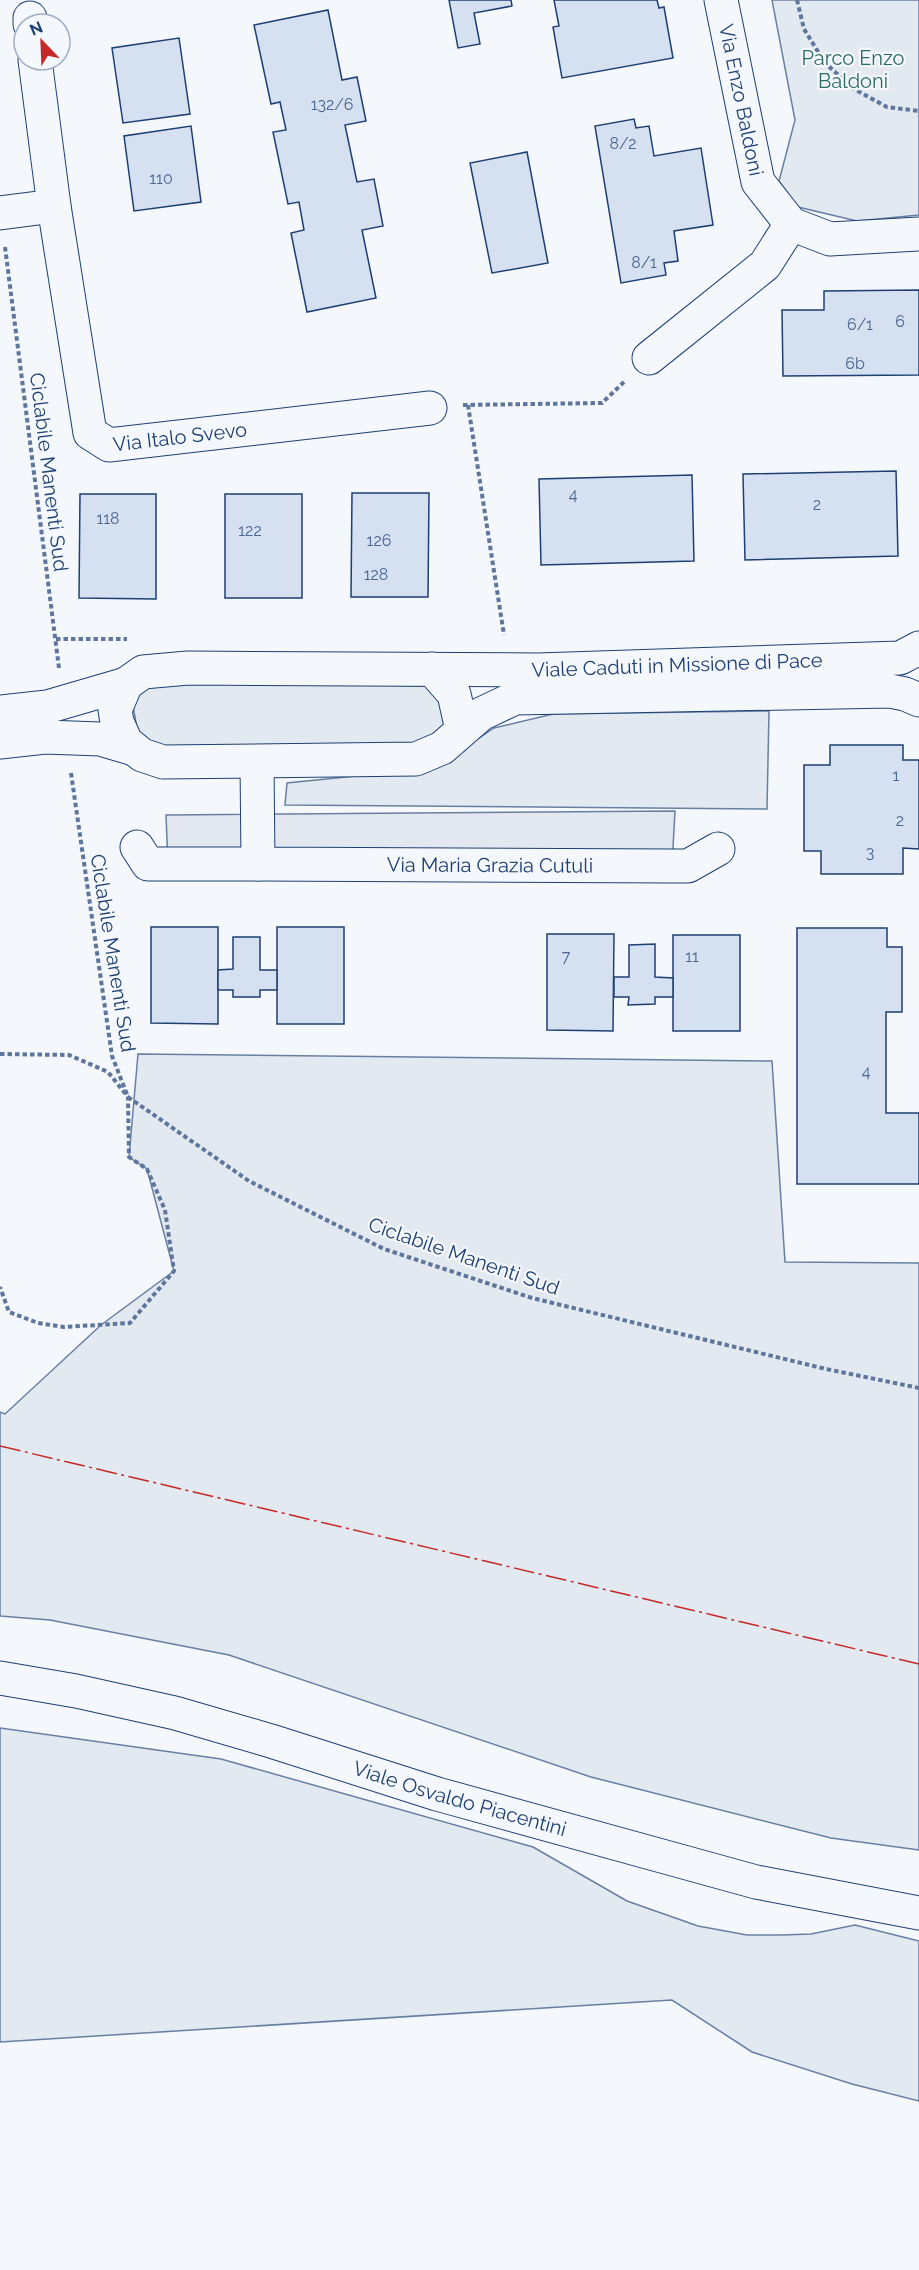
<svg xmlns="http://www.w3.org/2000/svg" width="919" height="2270" font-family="Raleway,sans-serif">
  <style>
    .green { fill: #e3e9f0; stroke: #687fa3; stroke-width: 1.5 }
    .parking { fill: #e3e8f0; stroke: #687fa3; stroke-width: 1.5 }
    .building { fill: #d5e0f0; stroke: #1d3f73; stroke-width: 1.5 }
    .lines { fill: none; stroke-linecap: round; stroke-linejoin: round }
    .minor-casing { stroke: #1d3f73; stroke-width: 35 }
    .major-casing { stroke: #1d3f73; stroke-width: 35 }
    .path { stroke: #5e769c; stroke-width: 4; stroke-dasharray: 4.5 3; stroke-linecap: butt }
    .minor { stroke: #f4f7fb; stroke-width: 33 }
    .major { stroke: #f4f7fb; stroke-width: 33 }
    .power { stroke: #c62828; stroke-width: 1.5; stroke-dasharray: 21 4.5 3 4.5; stroke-linecap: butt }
    .labels { text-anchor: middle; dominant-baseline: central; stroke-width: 4.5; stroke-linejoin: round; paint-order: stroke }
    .number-label { font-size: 16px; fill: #4b6792 }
    .park-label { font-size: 20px; fill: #2c6c60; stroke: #f4f7fb }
    .street-label { font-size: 20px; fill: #1d3f73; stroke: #f4f7fb }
  </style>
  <rect width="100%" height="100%" fill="#f4f7fb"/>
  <g class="green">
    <path d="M772,0h147v215l-62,6 -59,-14 -19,-26 16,-61z"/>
    <path d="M165,680l261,6 21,25 -3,15 -30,23 -239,-1 -24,-3 -13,-12 -6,-32 12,-14z"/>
    <path d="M769,711l-2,98 -482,-4 2,-22 148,-15 59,-40 59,-14z"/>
    <path d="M138,1054l634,7 13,201 134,1v587l-88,-12 -240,-61 -362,-122 -179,-35 -50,-4v-204l5,2 96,-89 73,-54 -27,-102 -18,-12z"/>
    <path d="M0,1728l221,31 312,88 94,54 71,25 49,9h35l29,-1 44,-9 64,16v160l-67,-17 -100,-32 -80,-52 -672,42z"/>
  </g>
  <path class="parking" d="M675,811l-3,55 -504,-2 -2,-49z"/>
  <g class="building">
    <path d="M449,0h62l1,6 -38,7 6,31 -22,4z"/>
    <path d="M554,0h103l2,8 5,-1 9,51 -111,20 -9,-51 6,-1z"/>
    <path d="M328,10l14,70 15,-3 9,44 -21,4 12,57 17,-3 9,47 -21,4 14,68 -69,14 -16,-79 13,-3 -5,-28 -11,2 -15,-72 13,-2 -6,-28 -9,2 -17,-79z"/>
    <path d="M179,38l11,76 -67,9 -11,-75z"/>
    <path d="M634,119l2,9 13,-2 5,30 47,-8 12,77 -39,6 4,30 -14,2 2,12 -45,8 -26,-157z"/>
    <path d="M191,126l10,76 -67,9 -10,-75z"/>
    <path d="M527,152l21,111 -56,10 -22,-110z"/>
    <path d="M919,290v85l-136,1 -1,-66h42v-19z"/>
    <path d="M896,471l2,85 -153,4 -2,-86z"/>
    <path d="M692,475l2,86 -153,4 -2,-86z"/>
    <path d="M352,493h77l-1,104h-77z"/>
    <path d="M80,494h76v105l-77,-1z"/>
    <rect x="225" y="494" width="77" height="104"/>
    <path d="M830,745h73v15h16v89l-16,-1v26h-82v-23h-17v-86h26z"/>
    <path d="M151,927h67v97l-67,-1z"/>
    <rect x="277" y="927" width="67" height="97"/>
    <path d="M797,928h90v19h15v65h-16v101h33v71h-122z"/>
    <path d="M547,934h67l-1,97 -66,-1z"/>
    <rect x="673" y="935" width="67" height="96"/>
    <path d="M233,937h27v33h17v20h-17v7h-27v-7h-15v-20l15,-1z"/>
    <path d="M655,944v33l18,1v19h-18v7l-27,1 1,-8h-15v-20h15v-32z"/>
  </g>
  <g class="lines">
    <g class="minor-casing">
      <g id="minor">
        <path id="s1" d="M721,0l37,182 33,42 39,15 89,-5"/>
        <path d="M30,18v6"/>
        <path id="s2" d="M35,60l19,146 36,227 19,12 321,-37"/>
        <path d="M0,213l54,-7"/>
        <path d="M649,358l116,-93 26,-41"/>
        <path d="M919,648l-19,10 -362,12 -350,-2 -45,4 -17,12 -11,26 2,12 9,20 16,13 21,7 253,-3 26,-11 39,-34 34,-16 375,-7 15,3 14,6"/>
        <path d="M432,669l22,25 8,36"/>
        <path d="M0,712l47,-5 79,-23"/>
        <path d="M0,742l45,-5 55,2 34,10"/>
        <path id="s3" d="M257,762l1,102 414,2h16l30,-17"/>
        <path d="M137,847l11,17h110"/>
      </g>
    </g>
    <g class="major-casing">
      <g id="major">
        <path id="s4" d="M0,1678l76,13 99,22 96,28 166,53 319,88 163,31"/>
      </g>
    </g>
    <g class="path">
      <path d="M797,0l7,29 21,34 29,26 33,18 32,4"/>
      <path d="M5,247l54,421"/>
      <path d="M463,405l139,-2 22,-21"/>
      <path d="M468,405l36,230"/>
      <path d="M56,639h71"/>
      <path d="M71,773l41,283 16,41 121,84 135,68 148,49 294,71 93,19"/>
      <path d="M0,1054l69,1 39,17 20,25 1,60 18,12 18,41 9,61 -44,52 -66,4 -26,-4 -29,-11 -9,-25"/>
    </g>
    <use href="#minor" class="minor"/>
    <use href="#major" class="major"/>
    <path class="power" d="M0,1446l919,218"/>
  </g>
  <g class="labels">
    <g class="number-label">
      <text x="332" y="104">132/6</text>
      <text x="623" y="143">8/2</text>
      <text x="161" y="178">110</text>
      <text x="644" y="262">8/1</text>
      <text x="900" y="321">6</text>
      <text x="860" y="324">6/1</text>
      <text x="855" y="363">6b</text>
      <text x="573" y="494">4</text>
      <text x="817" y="504">2</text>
      <text x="108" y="518">118</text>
      <text x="250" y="530">122</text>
      <text x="379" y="540">126</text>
      <text x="376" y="574">128</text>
      <text x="896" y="775">1</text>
      <text x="900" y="820">2</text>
      <text x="870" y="852">3</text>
      <text x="566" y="956">7</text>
      <text x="692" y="956">11</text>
      <text x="866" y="1071">4</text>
    </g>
    <g class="park-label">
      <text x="853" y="58">Parco Enzo<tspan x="853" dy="23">Baldoni</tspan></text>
    </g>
    <g class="street-label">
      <text stroke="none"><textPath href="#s1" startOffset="102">Via Enzo Baldoni</textPath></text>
      <text stroke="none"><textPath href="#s2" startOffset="471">Via Italo Svevo</textPath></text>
      <text transform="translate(49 472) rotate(83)">Ciclabile Manenti Sud</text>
      <text transform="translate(677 665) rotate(-2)">Viale Caduti in Missione di Pace</text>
      <text stroke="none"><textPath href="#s3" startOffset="334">Via Maria Grazia Cutuli</textPath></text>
      <text transform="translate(113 953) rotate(81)">Ciclabile Manenti Sud</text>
      <text transform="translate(464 1256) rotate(19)">Ciclabile Manenti Sud</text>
      <text stroke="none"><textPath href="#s4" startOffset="476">Viale Osvaldo Piacentini</textPath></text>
    </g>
  </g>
  <g transform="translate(42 42) rotate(337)"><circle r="28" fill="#f4f7fb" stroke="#9eadc5" stroke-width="1.5"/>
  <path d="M0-4.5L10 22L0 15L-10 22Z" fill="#c62828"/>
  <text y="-9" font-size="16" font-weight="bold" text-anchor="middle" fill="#1d3f73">N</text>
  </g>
</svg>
